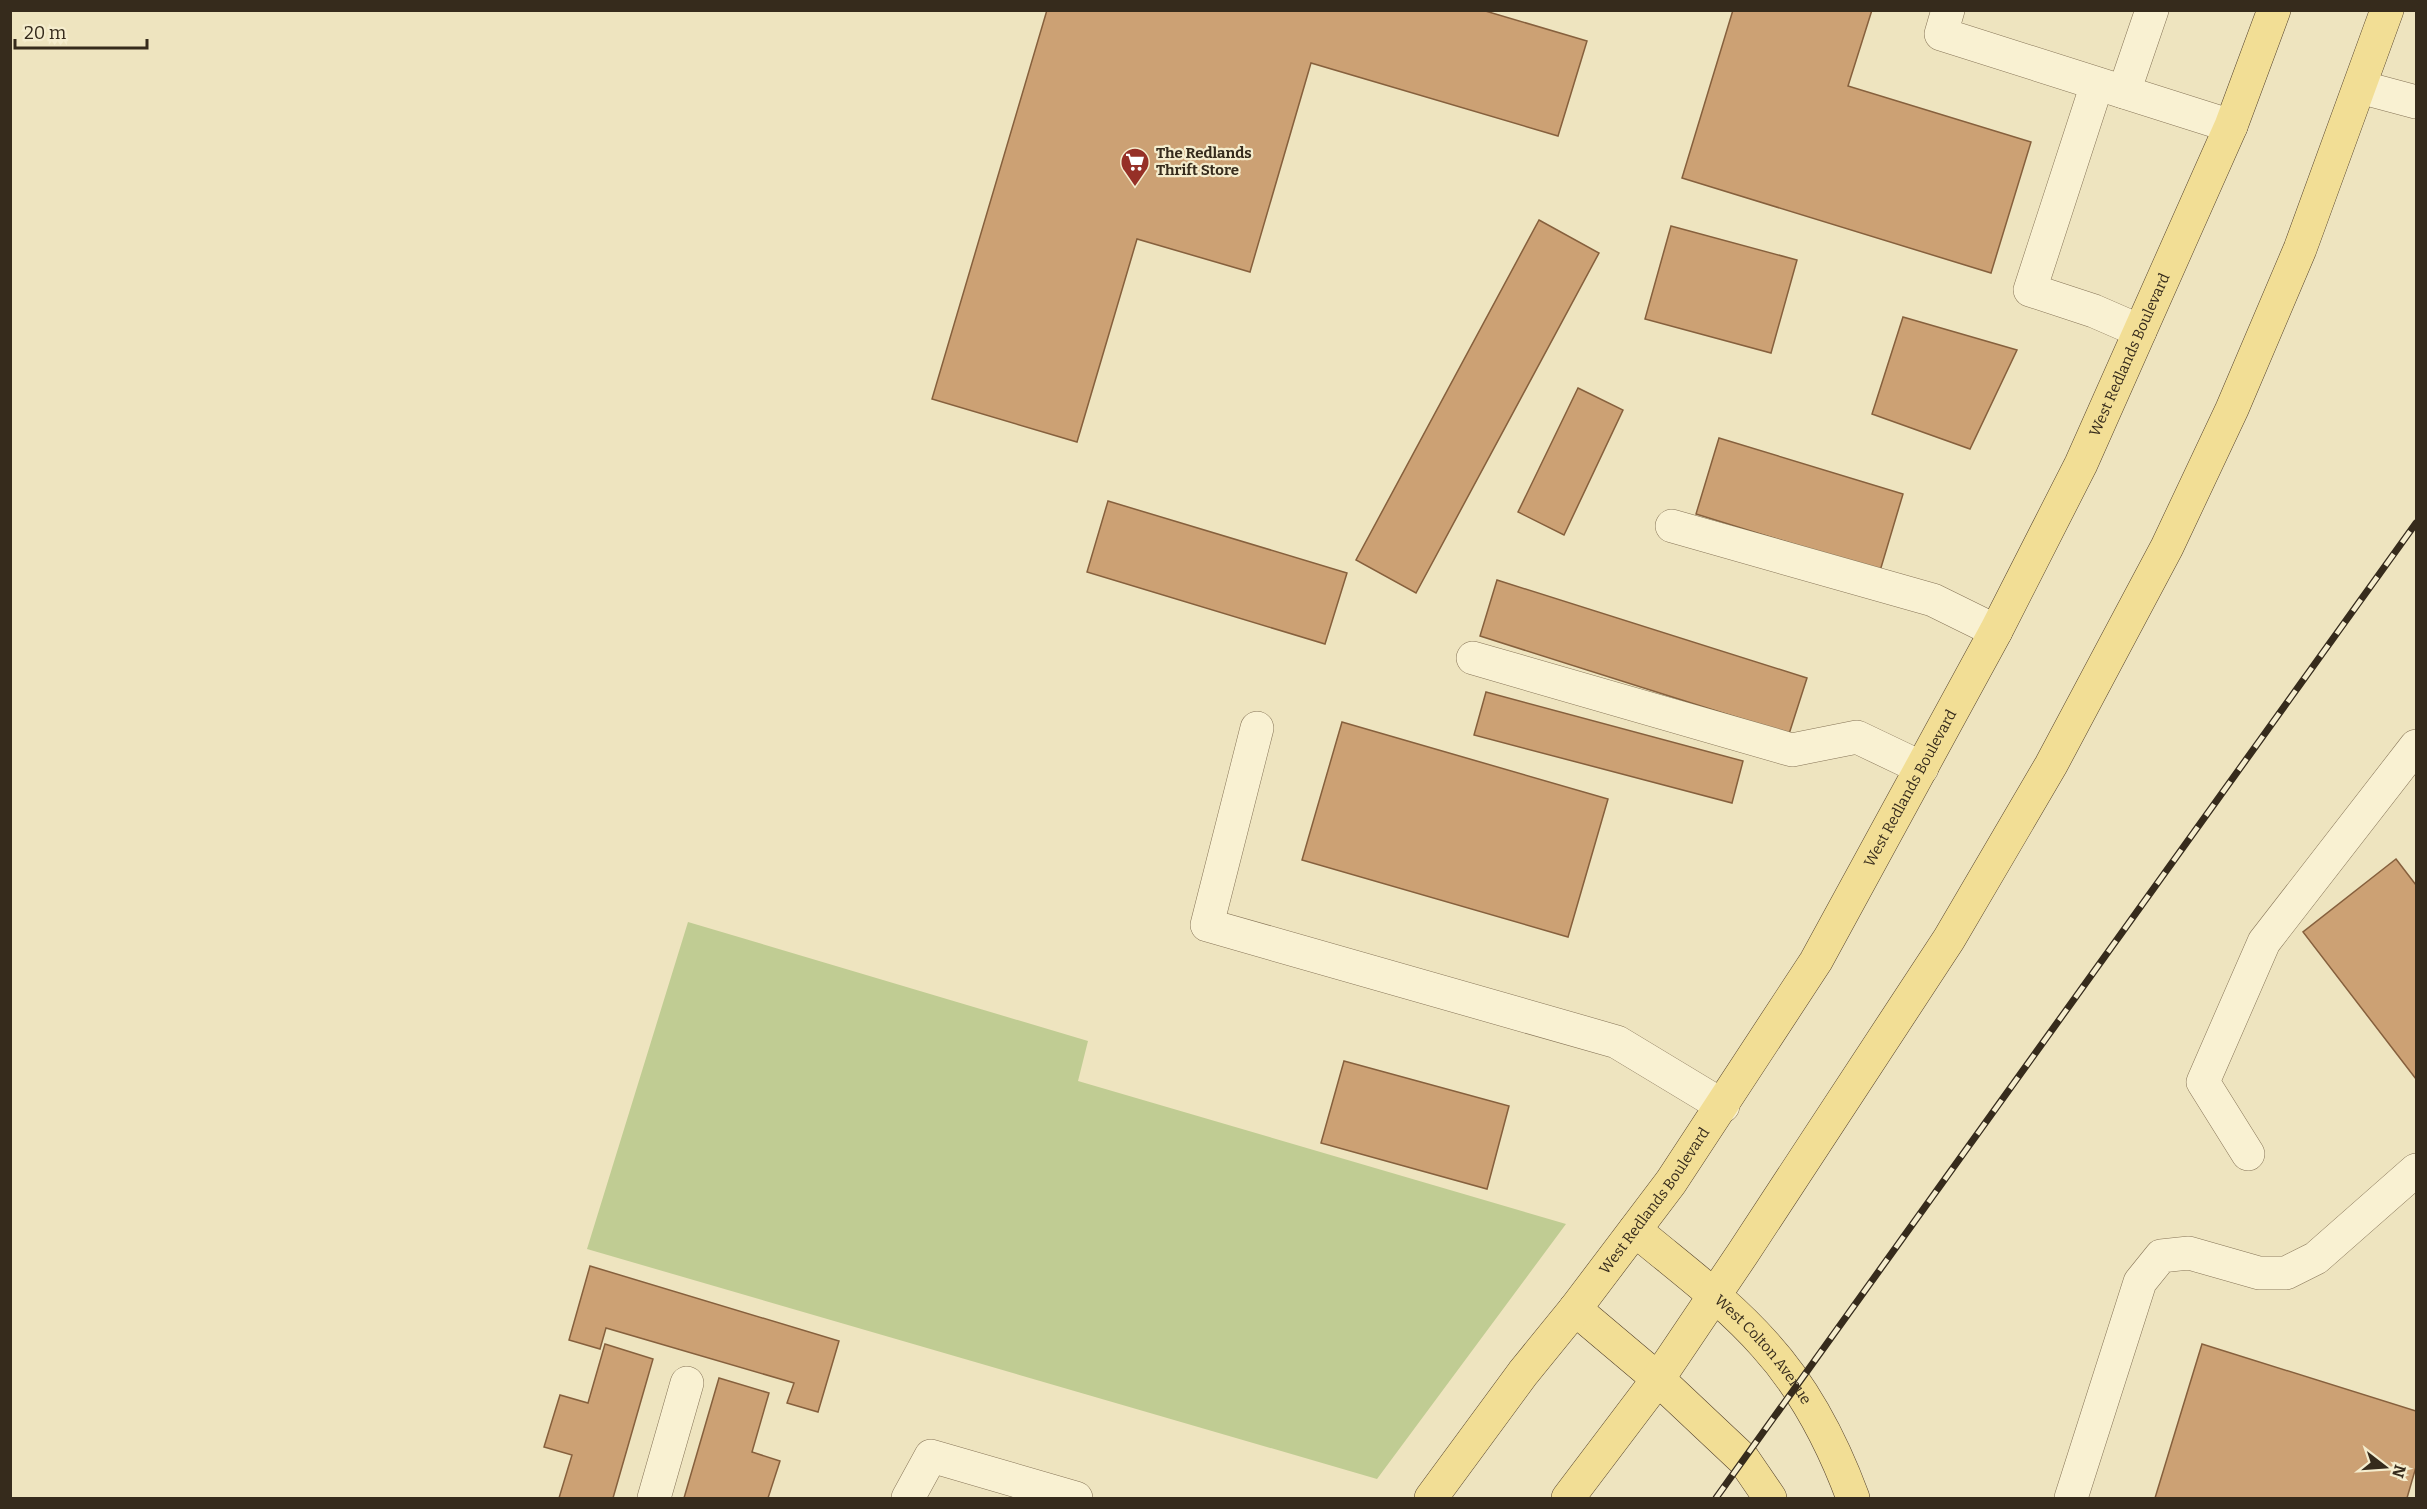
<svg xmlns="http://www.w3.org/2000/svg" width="2427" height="1509" font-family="Bitter,serif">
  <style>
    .green { fill: #c0cc93 }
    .building { fill: #cca174; stroke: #86603d; stroke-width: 1.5 }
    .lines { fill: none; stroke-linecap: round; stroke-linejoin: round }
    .minor-casing { stroke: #867457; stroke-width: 34 }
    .major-casing { stroke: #54422c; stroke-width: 34 }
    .minor { stroke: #f9f1d2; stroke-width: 33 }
    .major { stroke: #f2de95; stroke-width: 33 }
    .rail-casing { stroke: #362b1c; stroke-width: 7 }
    .rail { stroke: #f5edce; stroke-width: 4.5; stroke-dasharray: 14; stroke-linecap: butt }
    .labels { text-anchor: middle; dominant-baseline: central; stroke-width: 4.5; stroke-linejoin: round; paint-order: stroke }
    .poi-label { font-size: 15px; font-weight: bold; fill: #362b1c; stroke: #f5edce; text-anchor: start }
    .street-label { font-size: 15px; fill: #362b1c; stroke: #f5edce }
  </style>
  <rect width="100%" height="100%" fill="#eee4bf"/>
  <path class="green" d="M688,922l400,119 -10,40 488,143 -189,255 -790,-230z"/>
  <g class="building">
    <path d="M1047,10h435l105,31 -29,95 -247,-73 -61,209 -113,-33 -60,203 -145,-43z"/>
    <path d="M1733,10h139l-24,76 183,56 -40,131 -309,-95z"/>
    <path d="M1539,220l60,33 -183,340 -60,-33z"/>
    <path d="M1671,226l126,34 -26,93 -126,-34z"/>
    <path d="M1903,317l114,33 -47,99 -98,-35z"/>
    <path d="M1578,388l45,22 -59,125 -46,-23z"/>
    <path d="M1719,438l184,56 -23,77 -184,-57z"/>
    <path d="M1108,501l239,72 -22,71 -238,-72z"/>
    <path d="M1497,580l310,98 -18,56 -309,-98z"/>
    <path d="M1486,692l257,69 -11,42 -258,-68z"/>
    <path d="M1342,722l266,77 -40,138 -266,-77z"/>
    <path d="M2396,859l20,26v194l-113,-147z"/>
    <path d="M1344,1061l165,45 -22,83 -166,-46z"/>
    <path d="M590,1266l249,75 -21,71 -31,-9 7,-20 -188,-55 -6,21 -31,-9z"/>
    <path d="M605,1344l48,15 -40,139h-54l13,-43 -28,-8 16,-52 28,8z"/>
    <path d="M2202,1344l214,67v56l-9,31h-252z"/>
    <path d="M719,1378l50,15 -17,59 28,9 -12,37h-84z"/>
  </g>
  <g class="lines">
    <g class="minor-casing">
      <g id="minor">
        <path d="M1948,10l-7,24 290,92"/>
        <path d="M2097,84l-67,206 64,21 46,20"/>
        <path d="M2360,87l56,15"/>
        <path d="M2124,92l28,-82"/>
        <path d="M1672,526l261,74 63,31"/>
        <path d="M1473,658l319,92 65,-13 65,31"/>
        <path d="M1257,728l-50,197 410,117 106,64"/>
        <path d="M2248,1154l-45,-72 61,-140 152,-196"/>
        <path d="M654,1498l33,-115"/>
        <path d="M908,1498l23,-42 145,42"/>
        <path d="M2071,1498l69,-216 21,-26 28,-3 70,20h27l30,-15 100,-88"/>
      </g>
    </g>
    <g class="major-casing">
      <g id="major">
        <path id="s1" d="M1635,1230c44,37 92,72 130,115 39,43 68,99 88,153"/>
        <path d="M1575,1309l83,70 86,81 26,38"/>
        <path id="s2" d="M1431,1498l92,-125 52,-64 96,-127 145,-221 180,-330 85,-167 150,-338 43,-116"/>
        <path d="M1568,1498l90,-119 85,-126 206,-314 102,-174 116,-218 65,-138 68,-160 87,-239"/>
      </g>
    </g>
    <use href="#minor" class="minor"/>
    <use href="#major" class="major"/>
    <g class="rail-casing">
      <path id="rail" d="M1716,1498l700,-975"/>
    </g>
    <use href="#rail" class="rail"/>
  </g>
  <defs>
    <g id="supermarket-pin" transform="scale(1.5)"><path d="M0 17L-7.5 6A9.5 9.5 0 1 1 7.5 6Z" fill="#963027" stroke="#f5edce"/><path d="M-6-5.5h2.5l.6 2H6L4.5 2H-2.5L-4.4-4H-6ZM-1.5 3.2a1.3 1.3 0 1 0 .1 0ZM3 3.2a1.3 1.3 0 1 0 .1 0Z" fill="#fff"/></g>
  </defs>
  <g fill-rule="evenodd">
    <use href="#supermarket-pin" x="1135" y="162"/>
  </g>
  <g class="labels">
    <g class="poi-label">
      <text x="1156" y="153">The Redlands<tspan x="1156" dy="17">Thrift Store</tspan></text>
    </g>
    <g class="street-label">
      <text stroke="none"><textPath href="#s2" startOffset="1344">West Redlands Boulevard</textPath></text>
      <text stroke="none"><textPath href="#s2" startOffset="858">West Redlands Boulevard</textPath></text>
      <text stroke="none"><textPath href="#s2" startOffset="372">West Redlands Boulevard</textPath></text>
      <text stroke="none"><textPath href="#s1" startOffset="176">West Colton Avenue</textPath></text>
    </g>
  </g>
  <rect width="2427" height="1509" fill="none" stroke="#362b1c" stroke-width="24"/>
  <g transform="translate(2385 1467) rotate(107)" stroke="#f5edce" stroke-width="4.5" paint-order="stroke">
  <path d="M0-4.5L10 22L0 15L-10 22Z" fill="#362b1c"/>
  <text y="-9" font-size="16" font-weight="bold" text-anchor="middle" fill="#362b1c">N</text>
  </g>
  <path d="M15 39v9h132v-9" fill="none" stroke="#362b1c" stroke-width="3"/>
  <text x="24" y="39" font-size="18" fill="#362b1c" stroke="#f5edce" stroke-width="4.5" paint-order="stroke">20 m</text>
</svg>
